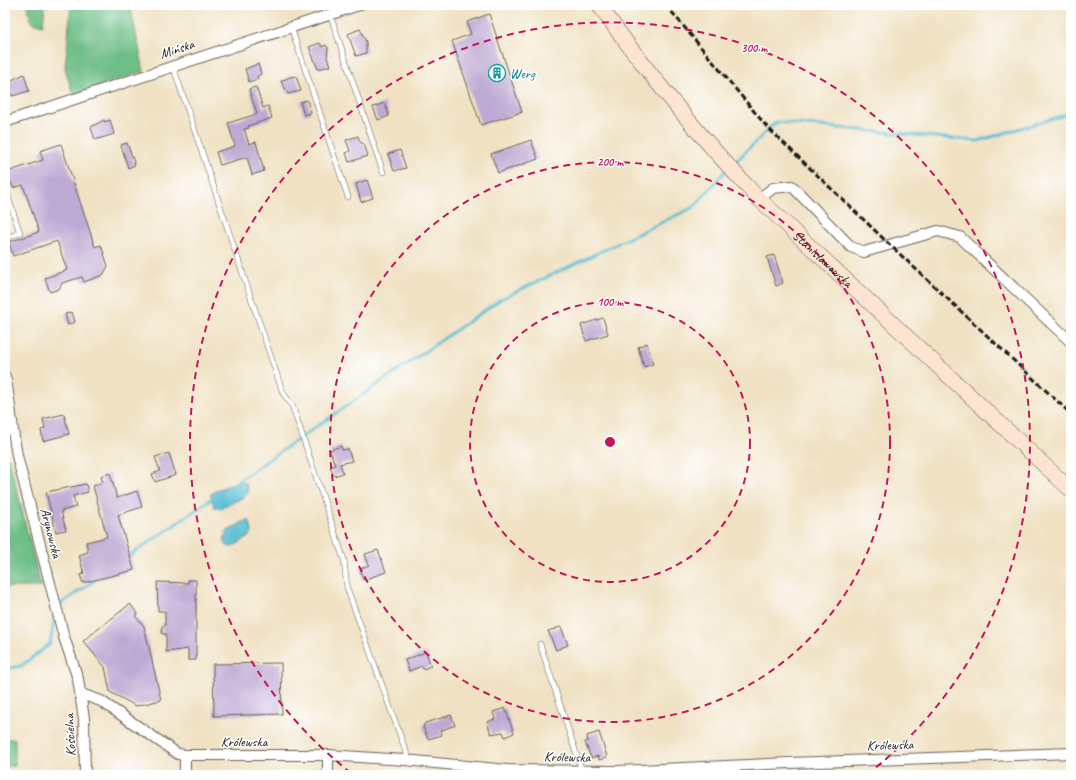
<svg xmlns="http://www.w3.org/2000/svg" width="1076" height="780" font-family="Caveat,sans-serif">
  <style>
    .forest { fill: #6ebe88; stroke: #456d52 }
    .water { fill: #55bcd2; stroke: #386c77 }
    .lines { fill: none; stroke-linecap: round; stroke-linejoin: round }
    .stream { stroke: #55bcd2; stroke-width: 3 }
    .building { fill: #bda9d3 }
    .lane-casing { stroke: #666156; stroke-width: 6 }
    .street-casing { stroke: #666156; stroke-width: 12 }
    .secondary-casing { stroke: #666156; stroke-width: 16 }
    .lane { stroke: #fff; stroke-width: 5 }
    .street { stroke: #fff; stroke-width: 10 }
    .secondary { stroke: #fde4d1; stroke-width: 15 }
    .rail { stroke: #1c1c1c; stroke-width: 3; stroke-dasharray: 6 3; stroke-linecap: butt }
    .ring { fill: none; stroke: #c2185b; stroke-width: 2; stroke-dasharray: 7 5 }
    .labels { text-anchor: middle; dominant-baseline: central; stroke-width: 3; stroke-linejoin: round; paint-order: stroke }
    .street-label { font-size: 14px; fill: #1c1c1c; stroke: #fff }
    .culture-label { font-size: 14px; fill: #0d838f; stroke: #fff; text-anchor: start }
    .centre { fill: #c2185b; stroke: #fff; stroke-width: 2 }
    .ring-label { font-size: 12px; text-anchor: middle; font-weight: bold; fill: #c2185b; stroke: #fff; stroke-width: 3; stroke-linejoin: round; paint-order: stroke }
  </style>
  <rect width="100%" height="100%" fill="#fff"/>
  <filter id="ink" filterUnits="userSpaceOnUse"><feTurbulence type="fractalNoise" baseFrequency=".025" numOctaves="2"/><feDisplacementMap in="SourceGraphic" scale="8" xChannelSelector="R" yChannelSelector="G"/><feConvolveMatrix kernelMatrix="1 2 1 2 8 2 1 2 1" color-interpolation-filters="sRGB"/></filter>
  <filter id="wash" filterUnits="userSpaceOnUse"><feTurbulence type="fractalNoise" baseFrequency=".012" numOctaves="4" result="noise"/><feDisplacementMap in="SourceGraphic" scale="16" xChannelSelector="R" yChannelSelector="G"/><feGaussianBlur stdDeviation="0.9" result="paint"/><feColorMatrix in="noise" values="0 0 0 0 0 0 0 0 0 0 0 0 0 0 0 0 0 1.4 0 .05"/><feComposite in="paint" operator="in"/></filter>
  <g filter="url(#wash)">
    <rect width="100%" height="100%" fill="#f0e1c2"/>
    <g class="forest">
      <path d="M27,5h18l-2,20 -12,-3z"/>
      <path d="M71,5h59l14,66 -71,24 -8,-27z"/>
      <path d="M5,458h4l32,129h-36z"/>
      <rect x="5" y="739" width="10" height="27"/>
    </g>
    <g class="water">
      <path d="M240,481l6,2 2,10 -4,4 -25,12 -4,-1 -4,-10v-4l5,-4z"/>
      <path d="M246,520l4,1 2,11 -3,5 -17,10 -5,-1 -3,-4 2,-10z"/>
    </g>
    <g class="lines">
      <g class="stream">
        <path d="M733,164l43,-42 202,19 93,-28"/>
        <path d="M235,483l266,-184 193,-92 32,-37"/>
        <path d="M128,557l85,-59"/>
        <path d="M59,605l38,-26"/>
        <path d="M5,669l16,-3 29,-22 5,-29"/>
      </g>
    </g>
    <g id="blocks">
      <g class="building">
        <path d="M489,14l33,98 -41,13 -29,-84 19,-7 -4,-12z"/>
        <path d="M360,29l6,13v11l-10,3 -8,-22z"/>
        <path d="M320,43l2,4 4,-2 2,3 -1,9 3,9 -12,3 -9,-22z"/>
        <path d="M258,64l3,10 -4,2 1,3 -9,3 -4,-13z"/>
        <path d="M24,74l5,17 -17,5 -4,-14z"/>
        <path d="M296,76l5,15 -13,3 -7,-13 9,-4z"/>
        <path d="M256,87l7,21 5,-2 4,12 -24,8 1,2 -5,1 5,15 7,-2 8,29 -12,4 -5,-18 -27,8 -4,-13 19,-6 -7,-23 29,-9 -8,-25z"/>
        <path d="M307,100l4,13 -7,2 -4,-13z"/>
        <path d="M385,103l4,13 -11,4 -5,-13z"/>
        <path d="M104,120l1,2 5,-2 4,14 -19,6 -4,-13z"/>
        <path d="M358,136l2,6 4,2 4,12 -19,6 -3,-9 4,-2 -4,-11z"/>
        <path d="M531,140l7,19 -40,14 -7,-19z"/>
        <path d="M127,143l8,22 -7,3 -7,-23z"/>
        <path d="M61,144l34,103 6,-2 7,21 -5,9 -19,7 -2,-5 -20,6 -3,6 -9,3 -5,-14 22,-8 -10,-29 -44,15 -4,-14 30,-10 -16,-47 -10,3 -6,-16 36,-12 -3,-9z"/>
        <path d="M400,150l6,18 -12,3 -6,-17z"/>
        <path d="M367,180l6,18 -12,4 -5,-18z"/>
        <path d="M774,255l9,28 -7,3 -9,-29z"/>
        <path d="M72,312l3,10 -7,3 -3,-11z"/>
        <path d="M603,318l5,16 -22,7 -5,-16z"/>
        <path d="M647,343l6,21 -9,3 -6,-20z"/>
        <path d="M64,414l5,20 -26,7 -2,-11 4,-1 -2,-10z"/>
        <path d="M341,446l1,4 6,-1 4,12 -12,3 3,9 -9,3 -4,-9 5,-2 -5,-15z"/>
        <path d="M169,453l7,22 -21,7 -3,-8 8,-3 -5,-14z"/>
        <path d="M110,473l7,25 20,-7 5,16 -24,8 16,55 -51,13 -3,-8 4,-1 -5,-19 9,-3 -2,-10 21,-5 -14,-51 10,-3 -2,-7z"/>
        <path d="M86,484l2,8 -15,4 3,11 -15,4 5,19 -10,2 -10,-40z"/>
        <path d="M378,550l8,22 -23,8 -3,-11 9,-4 -4,-11z"/>
        <path d="M188,580h8v80h-8v-11l-22,3v-18h-4v-8h3v-15h-7l-1,-29 31,1z"/>
        <path d="M130,604l8,10 -3,2 9,10 17,74 -25,6 -26,-14 -5,-25 -22,-26z"/>
        <path d="M561,627l7,18 -12,5 -8,-19z"/>
        <path d="M426,652l5,14 -8,3 -1,-3 -13,5 -4,-11z"/>
        <path d="M281,663l1,51 -68,2 -1,-52z"/>
        <path d="M505,708l9,25 -9,4 -2,-5 -12,2 -4,-12 8,-3 -2,-7z"/>
        <path d="M451,715l4,10 -15,6 2,4 -14,4 -5,-12 2,-4z"/>
        <path d="M599,732l8,25 -8,3 -1,-4 -7,2 -6,-16 3,-1 -1,-5z"/>
      </g>
    </g>
  </g>
  <g filter="url(#ink)">
    <use href="#blocks" fill-opacity="0" stroke="#666156" stroke-width="1"/>
    <g class="lines">
      <g class="lane-casing">
        <g id="lane">
          <path d="M330,14l53,158"/>
          <path d="M291,27l57,170"/>
          <path d="M173,66l110,327 9,12 52,155 3,28 62,172"/>
          <path d="M5,188l15,45 -15,5"/>
          <path d="M540,644l42,127"/>
        </g>
      </g>
      <g class="street-casing">
        <g id="street">
          <path d="M5,122l354,-117"/>
          <path d="M759,199l14,-11 19,-2 59,61 13,5 74,-21 22,6 111,105"/>
          <path d="M5,376c6,28 7,56 13,84l46,177 14,42 6,40 1,56"/>
          <path d="M81,694l20,7 77,53 7,1h143l77,5 102,10 111,1 171,-8 282,-10"/>
          <path d="M185,775v-20"/>
          <path d="M328,775v-20"/>
        </g>
      </g>
      <g class="secondary-casing">
        <g id="secondary">
          <path id="s1" d="M599,5c49,69 102,133 160,194l312,291"/>
        </g>
      </g>
      <use href="#lane" class="lane"/>
      <use href="#street" class="street"/>
      <use href="#secondary" class="secondary"/>
      <path class="rail" d="M666,5l101,122 122,117 182,170"/>
    </g>
  </g>
  <g class="ring">
    <circle cx="610" cy="442" r="140"/>
    <circle cx="610" cy="442" r="280"/>
    <path d="M351 773A420 420 0 1 1 869 773"/>
  </g>
  <defs>
    <g id="building-ring" transform="scale(0.9)"><circle r="9.5" fill="#fff" stroke="#0f9aa8" stroke-width="1.5"/><path d="M-4-6H4V6H1V3H-1V6H-4ZM-2.5-4.3h1.7v1.8h-1.7ZM.8-4.3h1.7v1.8H.8ZM-2.5-1h1.7V.8h-1.7ZM.8-1h1.7V.8H.8Z" fill="#0f9aa8"/></g>
  </defs>
  <g fill-rule="evenodd">
    <use href="#building-ring" x="497" y="73"/>
  </g>
  <g class="labels">
    <g class="street-label">
      <text transform="translate(177 49) rotate(-18)">Mińska</text>
      <text stroke="none"><textPath href="#s1" startOffset="339">Stanisławowska</textPath></text>
      <text transform="translate(51 533) rotate(76)">Arynowska</text>
      <text transform="translate(70 735) rotate(-93)">Kościelna</text>
      <text x="244" y="741">Królewska</text>
      <text transform="translate(890 745) rotate(-2)">Królewska</text>
      <text transform="translate(567 757) rotate(1)">Królewska</text>
    </g>
    <g class="culture-label">
      <text x="510" y="73">Werg</text>
    </g>
  </g>
  <circle cx="610" cy="442" r="6" class="centre"/>
  <g class="ring-label">
    <text x="754" y="52">300 m</text>
    <text x="610" y="166">200 m</text>
    <text x="610" y="306">100 m</text>
  </g>
  <rect width="1076" height="780" fill="none" stroke="#fff" stroke-width="20"/>
</svg>
